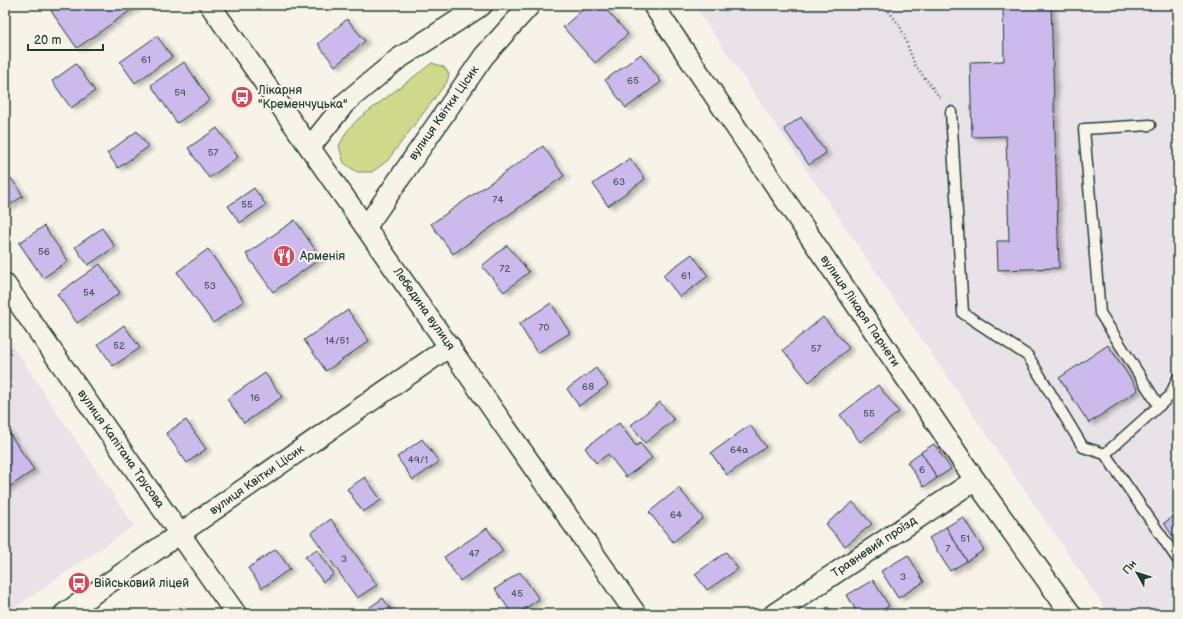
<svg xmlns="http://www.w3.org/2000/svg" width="1183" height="619" font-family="'Balsamiq Sans',sans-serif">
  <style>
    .built { fill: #eae2e9 }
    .green { fill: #ced98c; stroke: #768b60 }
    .building { fill: #cbbaeb; stroke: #1f3d34; filter: url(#shadow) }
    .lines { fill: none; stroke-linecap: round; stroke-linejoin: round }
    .lane-casing { stroke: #1f3d34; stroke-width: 13 }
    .street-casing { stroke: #1f3d34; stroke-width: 23 }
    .path { stroke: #1f3d34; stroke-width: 2.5; stroke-dasharray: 1 3; stroke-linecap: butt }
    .lane { stroke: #f7f3e8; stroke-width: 10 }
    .street { stroke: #f7f3e8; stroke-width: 20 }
    .labels { text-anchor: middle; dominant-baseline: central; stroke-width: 4; stroke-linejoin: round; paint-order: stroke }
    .number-label { font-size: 10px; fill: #4a5c62 }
    .poi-label { font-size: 12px; fill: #1f3d34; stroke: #f7f3e8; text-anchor: start }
    .street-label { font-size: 12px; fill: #1f3d34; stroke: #f7f3e8 }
  </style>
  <defs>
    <filter id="shadow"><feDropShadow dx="4.5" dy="2.5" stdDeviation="2" flood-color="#0004"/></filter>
  </defs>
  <rect width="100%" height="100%" fill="#f7f3e8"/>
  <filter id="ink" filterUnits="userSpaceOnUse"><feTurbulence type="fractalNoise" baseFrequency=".025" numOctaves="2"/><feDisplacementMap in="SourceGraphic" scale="8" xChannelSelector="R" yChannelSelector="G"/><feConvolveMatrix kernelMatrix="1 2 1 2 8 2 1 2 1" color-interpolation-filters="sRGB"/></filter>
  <g filter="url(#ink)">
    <g class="built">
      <path d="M694,5h484v609h-69z"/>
      <path d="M5,335l129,191 -126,86 -3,-1z"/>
    </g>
    <path class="green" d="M432,63l12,4 5,7 -2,8 -60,79 -15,11h-15l-13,-9 -5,-17 8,-15 11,-12z"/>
    <g class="building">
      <path d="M60,5h78l-61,43 -26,-37z"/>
      <path d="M588,5h14l26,29 -33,29 -32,-36z"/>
      <path d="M1003,5h48l8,263 -61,2 -1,-29h12l-3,-105 -34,1 -2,-75 34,-1z"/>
      <path d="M347,19l18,22 -30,25 -17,-22z"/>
      <path d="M157,36l15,21 -37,26 -15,-21z"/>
      <path d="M641,54l20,28 -35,26 -21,-28z"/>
      <path d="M184,62l26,38 -33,23 -26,-38z"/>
      <path d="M76,64l19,27 -24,17 -19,-27z"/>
      <path d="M801,117l25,36 -17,12 -25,-36z"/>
      <path d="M217,128l21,29 -29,21 -21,-30z"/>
      <path d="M137,131l11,16 -30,21 -11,-15z"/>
      <path d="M543,146l21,30 -111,78 -22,-30z"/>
      <path d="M630,158l15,21 -37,27 -15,-22z"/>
      <path d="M11,178l12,18 -18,12v-25z"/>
      <path d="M254,188l12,17 -26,18 -12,-17z"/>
      <path d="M295,220l26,38 -48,34 -27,-38z"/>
      <path d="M44,226l24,35 -25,17 -24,-35z"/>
      <path d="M102,228l13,19 -27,18 -13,-18z"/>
      <path d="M507,245l22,27 -25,20 -22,-26z"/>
      <path d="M208,249l36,52 -31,22 -36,-51z"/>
      <path d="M692,254l16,22 -28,21 -17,-22z"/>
      <path d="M100,264l20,29 -43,30 -20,-29z"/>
      <path d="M551,303l19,30 -33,20 -18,-29z"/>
      <path d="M348,310l21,31 -43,30 -22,-31z"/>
      <path d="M823,317l26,31 -40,34 -26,-32z"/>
      <path d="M124,325l16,23 -27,18 -15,-22z"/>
      <path d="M1108,345l30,45 -49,33 -30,-45z"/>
      <path d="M596,368l12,17 -29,21 -12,-17z"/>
      <path d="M265,373l17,24 -38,26 -17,-24z"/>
      <path d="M878,385l21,27 -39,30 -20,-27z"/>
      <path d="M660,402l14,18 -29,23 -14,-18z"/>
      <path d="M186,420l20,29 -19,14 -21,-30z"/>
      <path d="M619,423l17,23 4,-3 12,15 -26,19 -18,-23 -12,9 -11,-15z"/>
      <path d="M750,425l16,22 -39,28 -16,-22z"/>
      <path d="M5,427l29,43 -29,20z"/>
      <path d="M422,439l17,23 -26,18 -16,-23z"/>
      <path d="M934,444l17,25 -14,9 -16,-26z"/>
      <path d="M921,452l16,26 -13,9 -17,-25z"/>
      <path d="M365,477l16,23 -18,12 -16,-23z"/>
      <path d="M679,488l24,30 -30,24 -24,-30z"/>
      <path d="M853,502l19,22 -27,22 -19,-22z"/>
      <path d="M1178,513v31l-14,-21z"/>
      <path d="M963,517l21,33 -17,11 -21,-34z"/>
      <path d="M331,519l46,66 -20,13 -46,-65z"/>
      <path d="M946,527l21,34 -17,10 -21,-33z"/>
      <path d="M487,528l16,23 -43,30 -16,-24z"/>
      <path d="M276,549l14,20 -28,19 -14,-20z"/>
      <path d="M317,549l17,25 -11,8 -18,-25z"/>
      <path d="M726,552l12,17 -31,21 -12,-16z"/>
      <path d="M908,555l16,27 -26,16 -17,-27z"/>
      <path d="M520,572l19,27 -22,15h-5l-17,-25z"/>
      <path d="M873,580l16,26 -13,8h-18l-11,-19z"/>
      <path d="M383,598l11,16h-34z"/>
      <path d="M181,607l5,7h-15z"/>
      <path d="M828,607l5,7h-16z"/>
    </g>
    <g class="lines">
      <g class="lane-casing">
        <g id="lane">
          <path d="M951,112l12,201 65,43 55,91 22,7 73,106"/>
          <path d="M1150,125l-66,4 16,184 59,93"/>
          <path d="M1105,454l65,-58 8,-18"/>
        </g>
      </g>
      <g class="street-casing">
        <g id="street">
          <path d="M210,5l426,609"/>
          <path d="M653,5l322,475 96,134"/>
          <path d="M310,147l35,-44 53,-44 84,-54"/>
          <path d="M366,227l118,-171 46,-51"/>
          <path d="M5,284l231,330"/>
          <path d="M64,614l386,-268"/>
          <path d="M774,614l201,-134"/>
        </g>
      </g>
      <path class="path" d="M884,5l16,21 15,39 26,34"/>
      <use href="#lane" class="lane"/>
      <use href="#street" class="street"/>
    </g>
  </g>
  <defs>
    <g id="bus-disc" transform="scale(1.15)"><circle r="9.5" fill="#d1495b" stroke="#f7f3e8"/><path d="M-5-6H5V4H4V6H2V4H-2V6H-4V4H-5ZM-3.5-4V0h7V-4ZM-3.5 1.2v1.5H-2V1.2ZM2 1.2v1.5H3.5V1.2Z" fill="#fff"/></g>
    <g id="restaurant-disc" transform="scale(1.15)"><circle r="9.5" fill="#d1495b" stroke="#f7f3e8"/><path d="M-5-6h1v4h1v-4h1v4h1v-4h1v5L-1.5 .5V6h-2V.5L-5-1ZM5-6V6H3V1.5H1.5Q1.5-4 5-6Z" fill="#fff"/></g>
  </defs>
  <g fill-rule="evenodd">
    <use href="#bus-disc" x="242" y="97"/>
    <use href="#restaurant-disc" x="284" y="256"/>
    <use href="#bus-disc" x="79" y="583"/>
  </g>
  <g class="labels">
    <g class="number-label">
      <text x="146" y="60">61</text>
      <text x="633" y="81">65</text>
      <text x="180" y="93">59</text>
      <text x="213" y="153">57</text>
      <text x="619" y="182">63</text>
      <text x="498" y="200">74</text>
      <text x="247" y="205">55</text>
      <text x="44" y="252">56</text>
      <text x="505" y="269">72</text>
      <text x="686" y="276">61</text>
      <text x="210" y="286">53</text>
      <text x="89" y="293">54</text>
      <text x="544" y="328">70</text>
      <text x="337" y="341">14/51</text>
      <text x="119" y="346">52</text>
      <text x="816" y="349">57</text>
      <text x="588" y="387">68</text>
      <text x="255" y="398">16</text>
      <text x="869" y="414">55</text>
      <text x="739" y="450">64а</text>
      <text x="418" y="460">49/1</text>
      <text x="922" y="470">6</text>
      <text x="676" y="515">64</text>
      <text x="965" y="539">51</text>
      <text x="948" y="549">7</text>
      <text x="474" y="554">47</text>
      <text x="344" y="559">3</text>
      <text x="903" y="577">3</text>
      <text x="517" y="594">45</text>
    </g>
    <g class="poi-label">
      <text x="258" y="90">Лікарня<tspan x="258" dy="14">"Кременчуцька"</tspan></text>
      <text x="300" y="256">Арменія</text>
      <text x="94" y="583">Військовий ліцей</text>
    </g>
    <g class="street-label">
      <text transform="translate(444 113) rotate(-55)">вулиця Квітки Цісик</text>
      <text transform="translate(424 309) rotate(55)">Лебедина вулиця</text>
      <text transform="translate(860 311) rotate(56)">вулиця Лікаря Парнети</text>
      <text transform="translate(121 449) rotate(55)">вулиця Капітана Трусова</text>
      <text transform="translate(257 480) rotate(-35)">вулиця Квітки Цісик</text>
      <text transform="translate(874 547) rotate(-34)">Травневий проїзд</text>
    </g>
  </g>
  <rect width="1183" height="619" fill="none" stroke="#f7f3e8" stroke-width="20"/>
  <rect x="10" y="10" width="1163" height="599" fill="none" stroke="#1f3d34" stroke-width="1.5" filter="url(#ink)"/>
  <g transform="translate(1137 573) rotate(309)" stroke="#f7f3e8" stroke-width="3" paint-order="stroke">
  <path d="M0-3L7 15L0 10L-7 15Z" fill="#1f3d34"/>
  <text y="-6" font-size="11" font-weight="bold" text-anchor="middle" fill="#1f3d34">Пн</text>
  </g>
  <path d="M28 44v6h75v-6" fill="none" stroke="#1f3d34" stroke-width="2"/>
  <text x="34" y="44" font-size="12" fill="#1f3d34" stroke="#f7f3e8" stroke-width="3" paint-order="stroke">20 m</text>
</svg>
